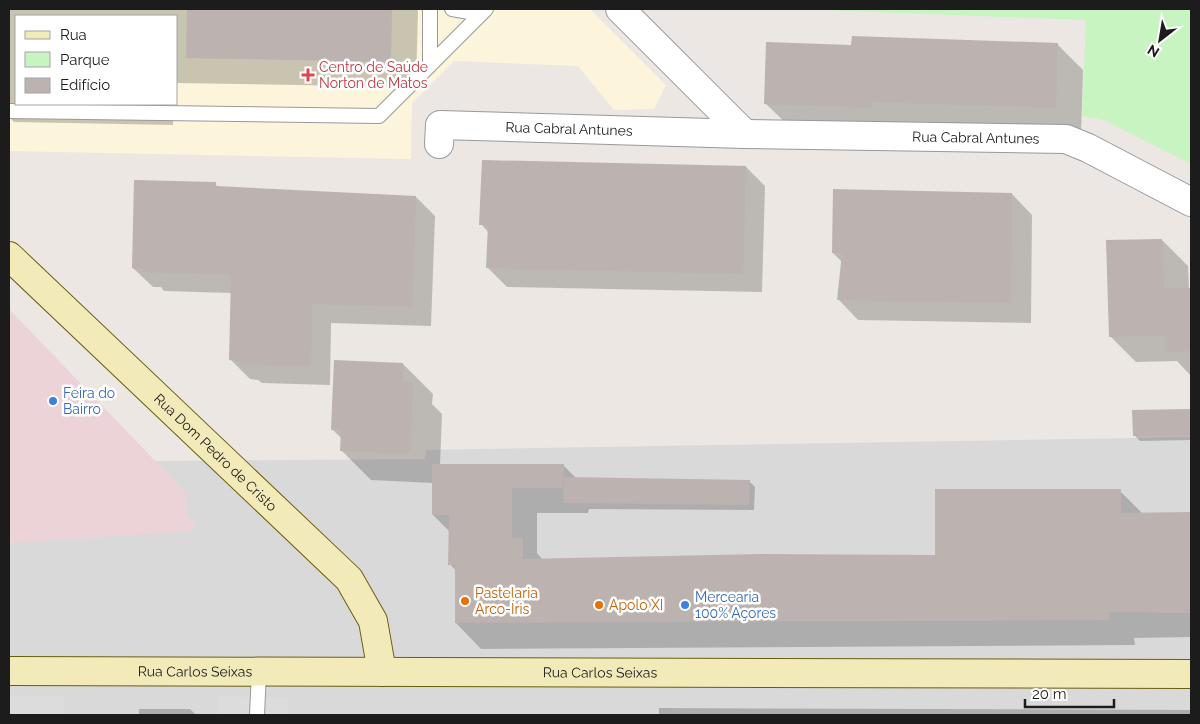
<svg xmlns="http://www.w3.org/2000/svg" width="1200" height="724" font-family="Raleway,sans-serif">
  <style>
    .residential { fill: #dad9d9 }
    .commercial { fill: #ecd3d7 }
    .education { fill: #fcf5dc; fill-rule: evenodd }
    .park { fill: #c8f4c2 }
    .parking { fill: #dcdcdc }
    .shadow { fill: #0003 }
    .building { fill: #bcb2b0 }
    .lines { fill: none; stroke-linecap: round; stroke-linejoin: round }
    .lane-casing { stroke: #999; stroke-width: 16 }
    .street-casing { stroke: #999; stroke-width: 30 }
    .secondary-casing { stroke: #685f0e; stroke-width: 30 }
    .lane { stroke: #fff; stroke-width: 14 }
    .street { stroke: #fff; stroke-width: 28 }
    .secondary { stroke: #f3eaba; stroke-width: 28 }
    .health-dot { fill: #e0444e; stroke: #fff; stroke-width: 2 }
    .shop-dot { fill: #3f7fe0; stroke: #fff; stroke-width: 2 }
    .food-dot { fill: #e8710a; stroke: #fff; stroke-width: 2 }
    .labels { text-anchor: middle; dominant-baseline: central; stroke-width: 5; stroke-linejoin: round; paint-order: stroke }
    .health-label { font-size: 14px; fill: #be3a42; stroke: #fff; text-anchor: start }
    .street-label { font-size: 14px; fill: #1c1c1c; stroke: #fff }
    .shop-label { font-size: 14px; fill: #366cbe; stroke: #fff; text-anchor: start }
    .food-label { font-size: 14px; fill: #c56008; stroke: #fff; text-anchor: start }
  </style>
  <rect width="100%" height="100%" fill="#ece7e2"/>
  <path class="residential" d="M1191,437v278h-1182v-253l416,-3 1,-9z"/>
  <path class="commercial" d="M9,309l176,183 2,24 9,7 -4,8 -183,12z"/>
  <path class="education" d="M9,9h581l76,76 -12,24 -40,1 -36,-44 -124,-5 -42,42 -1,56 -402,-8zM16,16h160v88h-160z"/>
  <path class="park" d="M796,9h395v155l-87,-44 -22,-4 4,-96z"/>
  <g class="parking">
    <rect x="9" y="696" width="55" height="19"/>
    <path d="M218,696l71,2 -1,17h-70z"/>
  </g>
  <g class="shadow">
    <path d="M9,9h409l-2,78 -240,-4v-67h-160v88h157v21l-159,-3 -5,-5z"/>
    <path d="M1057,44l26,26 -2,64 -289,-5 -27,-26 88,-56z"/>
    <path d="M746,167l19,19 -3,106 -255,-5 -20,-20 2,-34 -8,-9z"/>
    <path d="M215,184l4,4 197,9 19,19 -4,110 -100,-3 -1,62 -68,-2 -4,-3 -8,-1 -19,-19 1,-67 -68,-2 -3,-4h-8l-20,-19z"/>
    <path d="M1012,194l20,21 -1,108 -173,-3 -20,-21 4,-37 -9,-9z"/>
    <path d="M1162,240l26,26 1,23h2v87l-14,-15 -41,1 -26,-26z"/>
    <path d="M403,364l30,30 -1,10 10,10 -2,51h123l14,14 173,3 5,5 -1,23 -165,-1 -1,4h-51v40l6,7 393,-4 184,-65 23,23 48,-1v124l-57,1 1,7 -654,4 -25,-26v-52l-6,-7v-32l-17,-17v-32l-62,-3 -30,-30 1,-11 -10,-10z"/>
    <path d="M1191,410v30l-51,1 -6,-6v-24z"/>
    <path d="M659,708l532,2v5h-532z"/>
    <path d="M139,709h51l6,6h-57z"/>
  </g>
  <g class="building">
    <path d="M187,9h205l-1,53 -205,-4z"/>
    <path d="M852,36l206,7 -2,65 -184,-6v6l-108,-4 2,-62 85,3z"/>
    <path d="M482,160l264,6 -3,108 -257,-6 2,-43h-9z"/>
    <path d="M134,180l82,2v4l200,10 -4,111 -100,-3 -1,62 -70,-2v-3l-12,-1 2,-85 -88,-3 1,-3 -12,-1z"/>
    <path d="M833,189l179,4 -1,110 -174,-3 5,-47h-10z"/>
    <path d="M1162,239l2,49h27v63l-26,1v-17l-56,2 -3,-97z"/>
    <path d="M334,360l69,3 -1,19 11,1 -3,71 -70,-3 1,-21h-10z"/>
    <path d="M1191,409v26l-58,1 -1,-26z"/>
    <path d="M432,464h132l-1,24h-51v50h11v21l238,-5 174,1v-66h186v24l70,-1v101l-82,-1v8l-654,3v-58h-7l1,-50h-17z"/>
    <path d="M564,477l186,3 -1,25 -186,-2z"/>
  </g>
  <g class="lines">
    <g class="lane-casing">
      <g id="lane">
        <path d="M452,9l29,5"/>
        <path d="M430,65v-56"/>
        <path d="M9,111l370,5 107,-107"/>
        <path d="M257,715l2,-43"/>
      </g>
    </g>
    <g class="street-casing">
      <g id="street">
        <path d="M620,9l125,125"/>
        <path id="s1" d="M439,144l1,-19 305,9 321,5 22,9 103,54"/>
      </g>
    </g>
    <g class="secondary-casing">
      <g id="secondary">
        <path id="s2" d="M9,256l340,323 24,42 9,51"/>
        <path id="s3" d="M9,671l1182,3"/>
      </g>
    </g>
    <use href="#lane" class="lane"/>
    <use href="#street" class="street"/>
    <use href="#secondary" class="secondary"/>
  </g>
  <path class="health-dot" d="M305.5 67.5h5v5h5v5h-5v5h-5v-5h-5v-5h5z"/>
  <g class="shop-dot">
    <circle cx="53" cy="401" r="5"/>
    <circle cx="685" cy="605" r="5"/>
  </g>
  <g class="food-dot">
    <circle cx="465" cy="601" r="5"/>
    <circle cx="599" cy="605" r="5"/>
  </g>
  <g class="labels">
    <g class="health-label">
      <text x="319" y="67">Centro de Saúde<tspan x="319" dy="16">Norton de Matos</tspan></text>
    </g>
    <g class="street-label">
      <text stroke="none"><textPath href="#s1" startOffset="148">Rua Cabral Antunes</textPath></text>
      <text stroke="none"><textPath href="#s1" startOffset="555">Rua Cabral Antunes</textPath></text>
      <text stroke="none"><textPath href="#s2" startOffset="285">Rua Dom Pedro de Cristo</textPath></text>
      <text stroke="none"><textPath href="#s3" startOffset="186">Rua Carlos Seixas</textPath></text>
      <text stroke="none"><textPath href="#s3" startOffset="591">Rua Carlos Seixas</textPath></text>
    </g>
    <g class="shop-label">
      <text x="63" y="393">Feira do<tspan x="63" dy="16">Bairro</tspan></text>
      <text x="695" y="597">Mercearia<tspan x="695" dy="16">100% Açores</tspan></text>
    </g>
    <g class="food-label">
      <text x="475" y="593">Pastelaria<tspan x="475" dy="16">Arco-Íris</tspan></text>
      <text x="609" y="605">Apolo XI</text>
    </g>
  </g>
  <rect width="1200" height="724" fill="none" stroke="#1c1c1c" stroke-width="20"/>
  <rect x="15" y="15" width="162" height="90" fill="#ffffff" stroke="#a4a4a4"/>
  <rect x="25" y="31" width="25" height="8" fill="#f3eaba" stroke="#a4a4a4"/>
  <text x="60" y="40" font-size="15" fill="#1c1c1c">Rua</text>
  <rect x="25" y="52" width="25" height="15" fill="#c8f4c2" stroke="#a4a4a4"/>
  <text x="60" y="65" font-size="15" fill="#1c1c1c">Parque</text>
  <rect x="25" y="78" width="25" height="15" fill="#bcb2b0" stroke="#a4a4a4"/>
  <text x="60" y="90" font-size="15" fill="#1c1c1c">Edifício</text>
  <g transform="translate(1160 40) rotate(211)" stroke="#ffffff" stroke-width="4" paint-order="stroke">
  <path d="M0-4L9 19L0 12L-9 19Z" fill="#1c1c1c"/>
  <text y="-8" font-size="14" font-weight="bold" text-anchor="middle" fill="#1c1c1c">N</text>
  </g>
  <path d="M1025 699v8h89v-8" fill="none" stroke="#1c1c1c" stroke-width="2.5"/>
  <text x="1032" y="699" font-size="15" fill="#1c1c1c" stroke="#ffffff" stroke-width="4" paint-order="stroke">20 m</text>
</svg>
